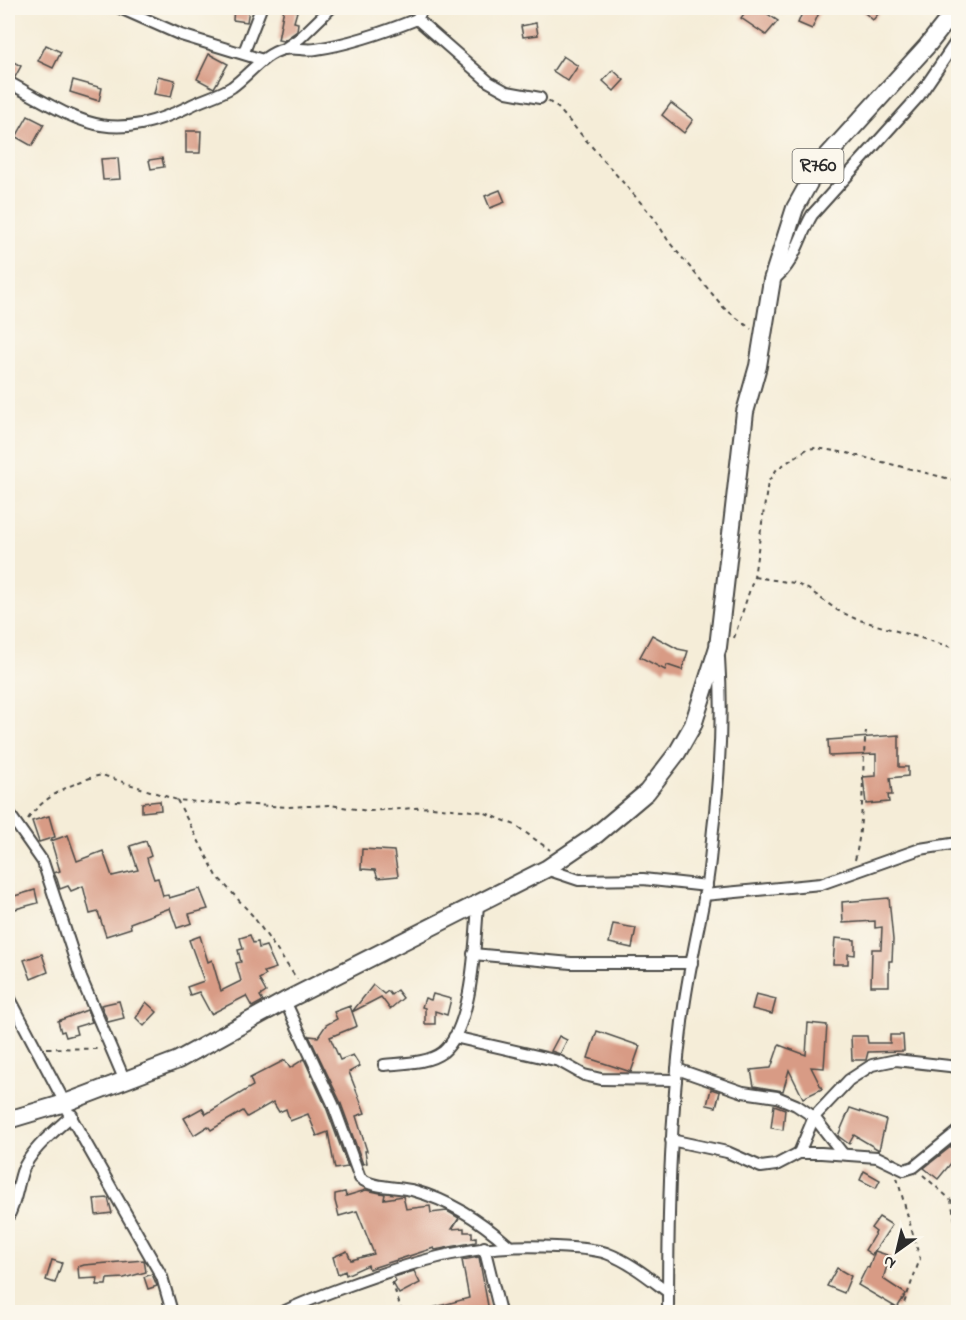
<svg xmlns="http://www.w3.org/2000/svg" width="966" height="1320" font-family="'Indie Flower',sans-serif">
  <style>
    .building { fill: #d89b85 }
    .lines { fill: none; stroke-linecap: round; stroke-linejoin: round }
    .street-casing { stroke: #494845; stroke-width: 14 }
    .primary-casing { stroke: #494845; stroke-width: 20 }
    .path { stroke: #494845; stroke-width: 2; stroke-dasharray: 4.5 4.5; stroke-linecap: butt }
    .street { stroke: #fff; stroke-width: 10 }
    .primary { stroke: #fff; stroke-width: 16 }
    .labels { text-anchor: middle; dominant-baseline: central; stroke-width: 6; stroke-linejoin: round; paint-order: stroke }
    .shield { fill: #fbf7ec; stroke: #696865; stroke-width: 1.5 }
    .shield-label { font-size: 20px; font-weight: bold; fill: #2b2b2b }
  </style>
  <rect width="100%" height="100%" fill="#fbf7ec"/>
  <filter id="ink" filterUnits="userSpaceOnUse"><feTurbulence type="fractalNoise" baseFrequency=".0167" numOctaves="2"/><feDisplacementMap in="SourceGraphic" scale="12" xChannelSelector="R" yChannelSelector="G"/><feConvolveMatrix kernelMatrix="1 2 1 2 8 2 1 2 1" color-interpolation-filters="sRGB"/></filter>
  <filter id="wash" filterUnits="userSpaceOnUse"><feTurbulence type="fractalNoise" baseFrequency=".008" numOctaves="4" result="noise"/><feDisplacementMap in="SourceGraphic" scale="24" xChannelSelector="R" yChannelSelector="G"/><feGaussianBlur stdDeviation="1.35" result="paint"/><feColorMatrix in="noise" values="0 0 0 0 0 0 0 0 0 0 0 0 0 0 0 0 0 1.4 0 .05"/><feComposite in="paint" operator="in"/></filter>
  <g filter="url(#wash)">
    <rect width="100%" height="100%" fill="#f5edd8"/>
    <g id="blocks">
      <g class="building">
        <path d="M234,8l15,1 -2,13 -14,-2z"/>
        <path d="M284,8h14l-4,14 4,1 -1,8 -14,10 -5,-1z"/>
        <path d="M748,8h23l-5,5 12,8 -12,14 -25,-17z"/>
        <path d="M804,8h17l-9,21 -14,-6z"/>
        <path d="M859,8h13l7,5 -6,7z"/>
        <path d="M536,23l2,12 -15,2 -2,-11z"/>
        <path d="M46,45l15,7 -8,16 -15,-7z"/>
        <path d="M209,54l19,10 -14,24 -17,-9z"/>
        <path d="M563,56l15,10 -10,15 -15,-10z"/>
        <path d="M8,59l13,7 -6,11 -7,-2z"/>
        <path d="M613,70l11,10 -10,11 -11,-10z"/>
        <path d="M158,76l17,4 -4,17 -17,-3z"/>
        <path d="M73,80l29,8 -3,13 -29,-9z"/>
        <path d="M671,103l22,17 -9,13 -22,-18z"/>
        <path d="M28,116l16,8 -12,22 -16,-9z"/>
        <path d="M186,131h15l-1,22h-14z"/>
        <path d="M118,158l2,21 -17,1 -2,-21z"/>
        <path d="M162,158l2,9 -13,2 -2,-9z"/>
        <path d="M500,190l5,12 -15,6 -5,-12z"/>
        <path d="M652,635l26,14 10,2 -6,19 -15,-5 -2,5 -25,-13z"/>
        <path d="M899,735v32h9v9l-18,2 2,17h-4l1,7 -23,2 -3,-27 13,-1v-22l-47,2 -1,-16z"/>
        <path d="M160,801l1,9 -19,2v-9z"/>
        <path d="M49,816l6,21 -16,5 -7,-21z"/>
        <path d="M68,835l9,26 26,-10 9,25 26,-6 -8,-24 16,-5 5,15 -4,2 1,4 6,17 4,-1 5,18 5,-1 1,3 31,-9 8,20 -19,5 3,9 -15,5 -7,-20 -40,15 1,5 -25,8 -8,-24 -8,2 -7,-28 -12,5 -3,-5 -8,3 -3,-10 -3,-6 6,-2 -9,-30z"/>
        <path d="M362,849l32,2 4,25 -20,2 -3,-8 -14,-1z"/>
        <path d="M35,890l3,13 -23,6 -4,-12z"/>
        <path d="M889,898l4,42 -1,21h-3v25h-18l1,-37h9l1,-22 -7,1v-7l-32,2 -1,-21z"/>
        <path d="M613,924l23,4 -4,20 -23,-5z"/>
        <path d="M250,935l3,8 5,-1 1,6 7,-2 10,22 -12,4 2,3 -7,4 7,13 -6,4 3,5 -11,6 -6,-11 -35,18 -12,-22 -9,3 -3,-8 17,-6 -15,-41 11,-4 8,26 4,-2 9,31 20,-10 -5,-18 5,-1 -3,-12 5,-1 -3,-11z"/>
        <path d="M835,938l20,2v15l-7,-1v10h-15z"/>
        <path d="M42,954l6,18 -17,7 -7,-19z"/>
        <path d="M373,985l11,9 4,-3 3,4 6,-5 6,8 -13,11 -9,-12 -29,15z"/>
        <path d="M433,994l18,5 -4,16 -12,-4v13h-10v-16l-3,-1 3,-9 6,2z"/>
        <path d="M756,994l20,5 -4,15 -20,-5z"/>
        <path d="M119,1001l5,17 -16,4 -7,-17z"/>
        <path d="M146,1002l11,10 -13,14 -8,-8z"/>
        <path d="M350,1006l7,20 -27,11 10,23 13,-5 7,11 -11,6 16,41 -9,3 11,35h-2l2,12 -4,1 -23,-63 -31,-65 9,1 8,-12 11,-6 -3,-7z"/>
        <path d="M87,1010l5,12 -17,5 2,7 -11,3 -2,-6 -3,1 -3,-11z"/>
        <path d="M808,1023l19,2 -3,43 -13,-1 11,22 -19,9 -14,-28 -6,21 -29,-5 -3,-16 20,-2 8,-23 27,10z"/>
        <path d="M597,1031l43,15 -9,26 -43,-14z"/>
        <path d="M890,1035h13l1,16 -36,1 -2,8h-14l-1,-24h16l1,7h22z"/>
        <path d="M559,1036l8,4 -7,14 -9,-3z"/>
        <path d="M304,1059l22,48 22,60 -13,2 -7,-37 -11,4 -9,-22 -18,7 -4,-12 -7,3 -6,-10 -26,15 -4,-6 -32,19 -3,-4 -14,9 -10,-17 18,-10 4,6 47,-28 -3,-8 35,-18 5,8z"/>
        <path d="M711,1089l9,3 -4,15 -9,-2z"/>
        <path d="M774,1105l11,4 -2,21 -12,-2z"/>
        <path d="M850,1108l36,12 -7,30 -25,-15 -5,9 -11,-8z"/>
        <path d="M953,1145l5,7v18l-6,-8 -14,17 -14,-11z"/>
        <path d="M864,1171l16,9 -4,8 -16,-8z"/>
        <path d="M366,1190l19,4 -1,5 19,-3 3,13 24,-3 1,7 16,-2 12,7 -7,11 12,-1v4h8v6l4,-1v5l-41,8 -1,-2 -65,21 -1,-4 -22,10 -1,-4 -7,3 -5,-17 14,-6 4,9 23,-6 -17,-43 -18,5 -4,-15v-7l10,-2 1,4z"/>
        <path d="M108,1198l4,15 -16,2 -2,-16z"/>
        <path d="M879,1217l13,8 -20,30 -7,-5 11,-18 -5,-4z"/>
        <path d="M875,1251l15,5 -7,23 23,15 -9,14 -39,-23 9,-18 2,1z"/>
        <path d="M479,1257l10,54 -57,1v-4l37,-10 -7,-38z"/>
        <path d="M52,1260l10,3 -7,20 -9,-3z"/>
        <path d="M144,1260l2,12 -22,6 -17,1 -1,6h-9l1,-7 -19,1 -1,-12 6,-2z"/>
        <path d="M837,1268l14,8 -7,17 -17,-7z"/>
        <path d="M414,1271l6,12 -21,11 -6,-11 3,-2 -2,-4z"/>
        <path d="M152,1274l5,12 -9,3 -4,-12z"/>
      </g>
    </g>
  </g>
  <g filter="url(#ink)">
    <use href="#blocks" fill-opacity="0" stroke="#494845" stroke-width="1.5"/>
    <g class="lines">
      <g class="street-casing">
        <g id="street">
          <path d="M120,8l61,27 82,25"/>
          <path d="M417,19l6,-11"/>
          <path d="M284,49l16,-11 31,-30"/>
          <path d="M244,52l17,-44"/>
          <path d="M8,82c73,40 100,64 182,24 13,-7 30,-11 42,-19 17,-12 31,-33 52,-38 10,-2 22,2 32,0 34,-5 69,-17 101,-30l72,63 18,10 33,6"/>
          <path d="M774,279c21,-15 25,-42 38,-64l107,-119 39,-57"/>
          <path d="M8,812l35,50 38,116 44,103"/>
          <path d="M546,869l33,11 64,-1 64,7"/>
          <path d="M704,895l117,-11 99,-35 38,-6"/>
          <path d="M473,954l98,9h121"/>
          <path d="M8,995l57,108"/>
          <path d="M285,1001l48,103 27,74c14,11 38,8 55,13 36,10 65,29 93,54"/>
          <path d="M454,1037l105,24 25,14 17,4 75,1"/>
          <path d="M384,1065c19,-2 43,-1 59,-13 30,-25 32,-110 35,-148"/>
          <path d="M677,1069l66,23 34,5 19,8 18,12 29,37"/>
          <path d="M63,1103l99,174 10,35"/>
          <path d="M671,1140l56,12 34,15 15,-2 23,-12h22l56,4 27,13 10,-3 44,-36"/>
          <path d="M799,1153l15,-36 35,-37 23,-15 24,-5 62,7"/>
          <path d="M8,1217c8,-15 9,-29 14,-45 8,-22 33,-41 50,-57"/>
          <path d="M484,1247l16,65"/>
          <path d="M283,1312c21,-10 42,-18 64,-26 74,-27 129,-44 209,-39 16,1 35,1 50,6 24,9 42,24 62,39"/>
          <path d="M668,1312c0,-96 2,-194 14,-290 5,-45 16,-90 24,-134 4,-19 5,-40 7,-59 7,-58 10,-114 6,-172"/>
        </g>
      </g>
      <g class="primary-casing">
        <path id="primary" d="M8,1120l57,-17 113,-43 107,-59 261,-132 50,-34 51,-43 30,-39 16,-28 25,-78 27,-235 13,-46 14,-86 23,-72 24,-43 108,-119 30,-38"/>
      </g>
      <g class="path">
        <path d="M548,101l10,7 97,111 14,23 55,66 27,21"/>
        <path d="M754,577l40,6 14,6 29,21 19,9 102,30"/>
        <path d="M734,638l20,-61 14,-95 9,-13 30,-20 9,-1 31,5 111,28"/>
        <path d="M177,800l40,76 36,40 44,63"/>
        <path d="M28,819c14,-22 49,-39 74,-44l75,25 21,2 90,5 42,-2 38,6 63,-4 52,5 32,13 35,25"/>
        <path d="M8,844l5,-6"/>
        <path d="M855,860c10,-43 6,-85 11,-129"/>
        <path d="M47,1048l51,1"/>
        <path d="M923,1175l28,25 7,36"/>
        <path d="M897,1178l23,81 -17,47 1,6"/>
        <path d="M392,1282l10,30"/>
      </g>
      <use href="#street" class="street"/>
      <use href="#primary" class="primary"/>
    </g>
  </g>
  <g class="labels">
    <rect class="shield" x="792.5" y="149" width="51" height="34" rx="4.5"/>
    <g class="shield-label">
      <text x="818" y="166">R760</text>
    </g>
  </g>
  <rect width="966" height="1320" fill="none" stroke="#fbf7ec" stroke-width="30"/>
  <g transform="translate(897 1251) rotate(214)" stroke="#fbf7ec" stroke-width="4.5" paint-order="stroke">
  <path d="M0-4.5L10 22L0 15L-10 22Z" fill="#2b2b2b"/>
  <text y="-9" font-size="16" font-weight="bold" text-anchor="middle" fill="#2b2b2b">N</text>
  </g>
</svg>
